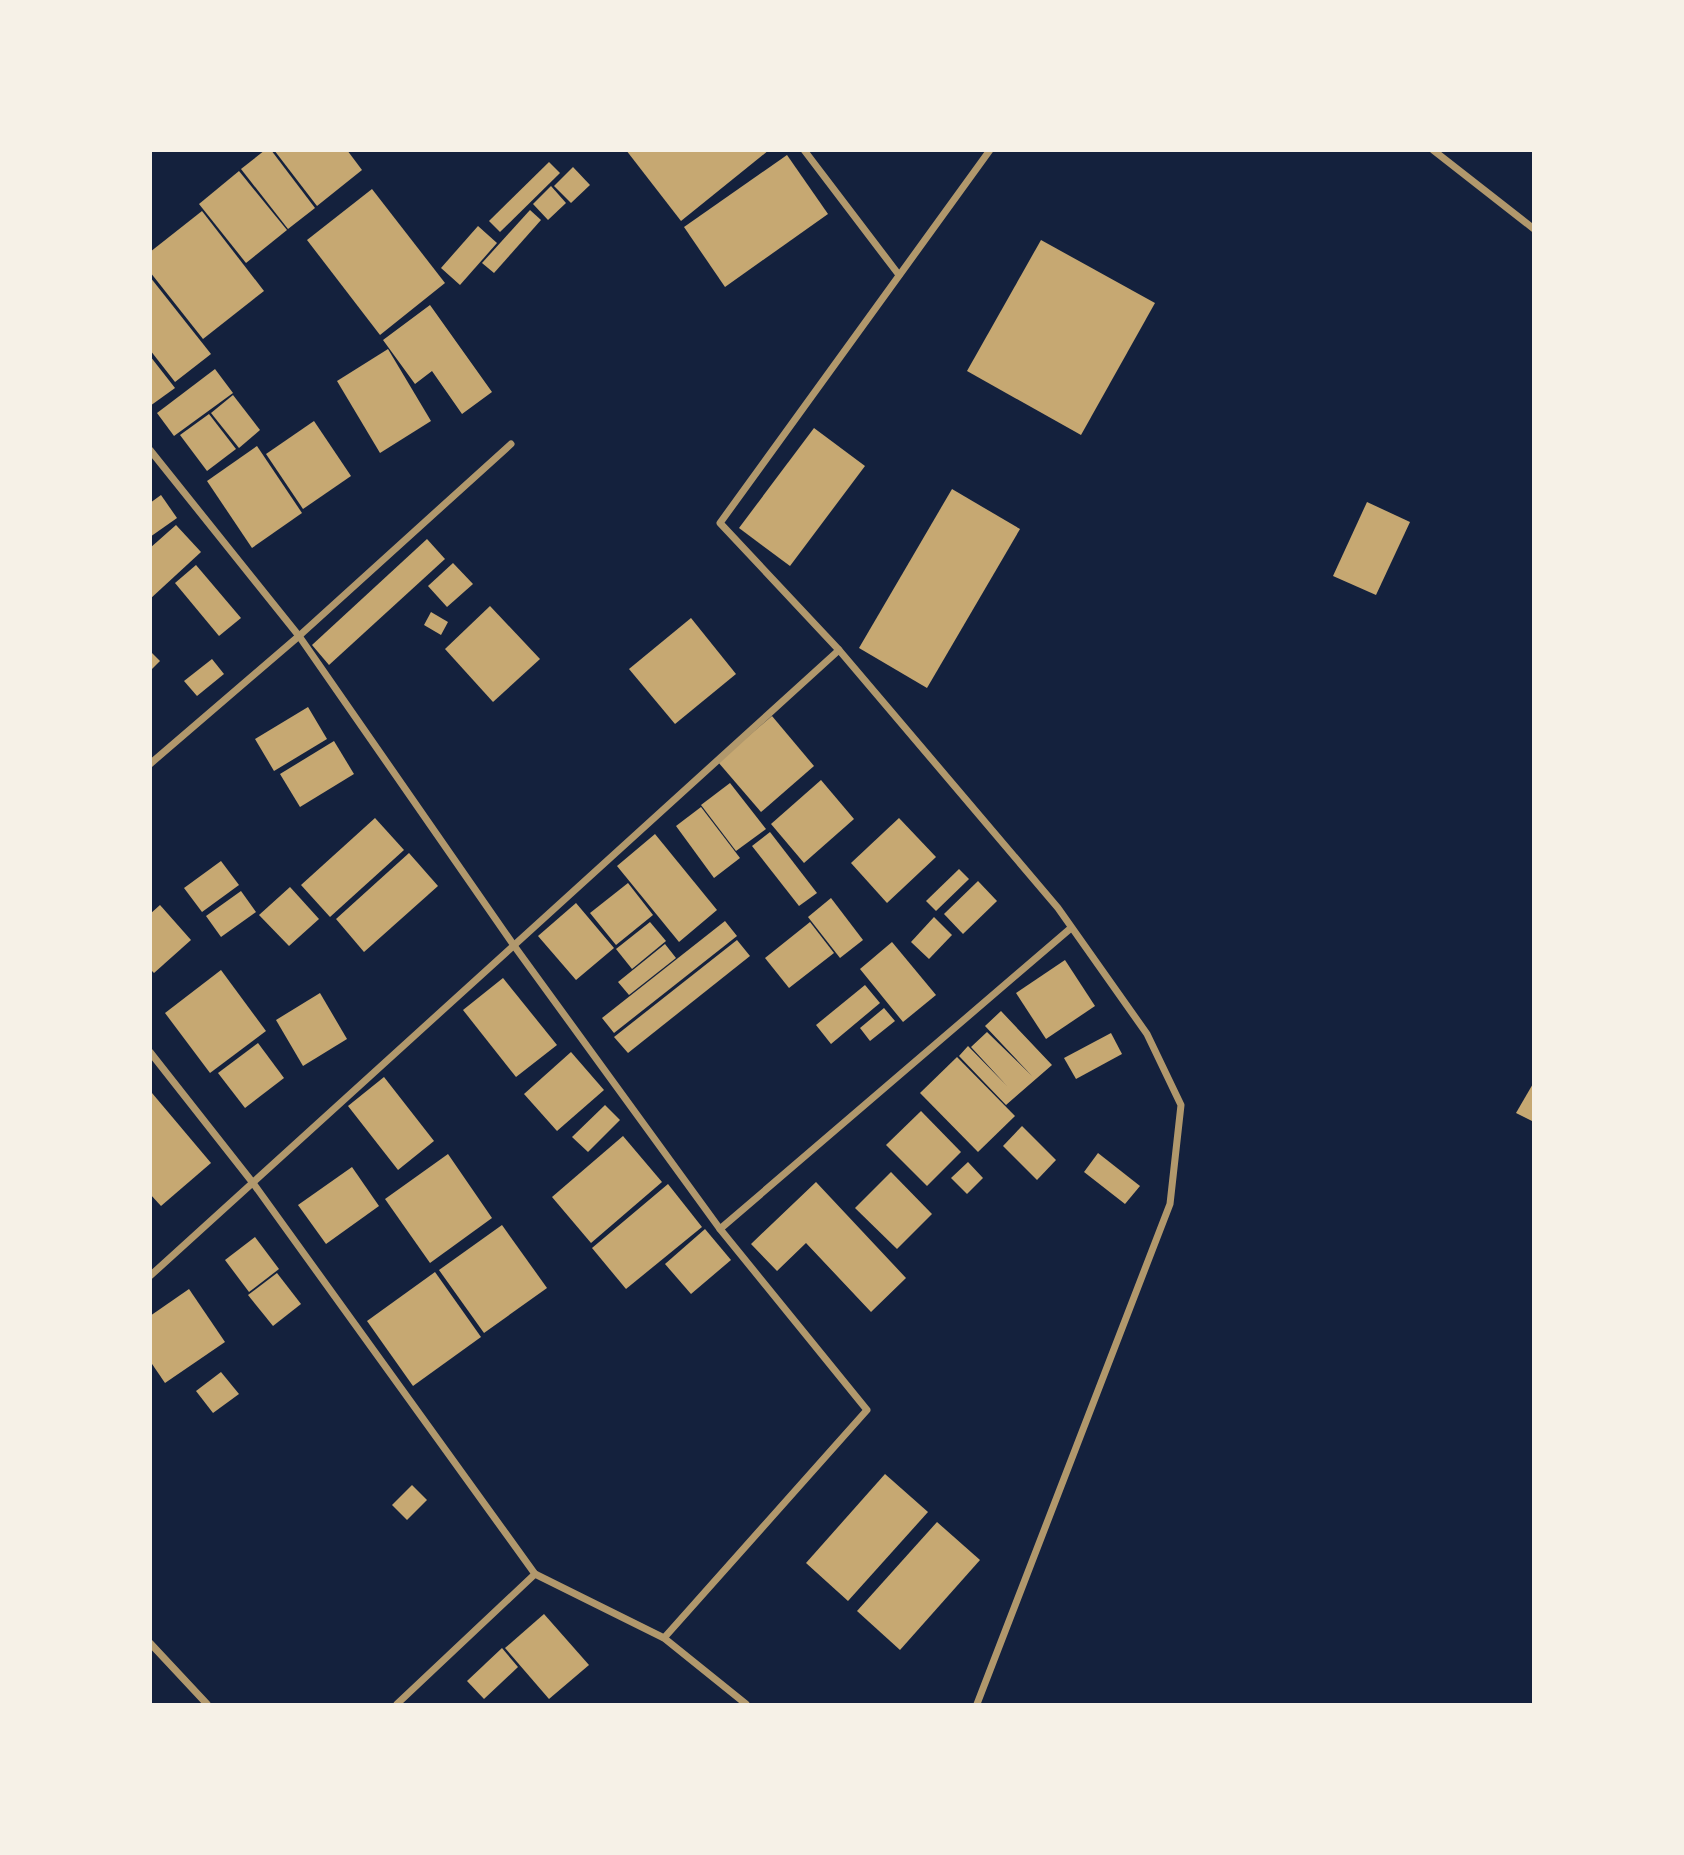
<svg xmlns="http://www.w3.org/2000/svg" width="1684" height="1855" font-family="Raleway,sans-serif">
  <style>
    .building { fill: #c6a872 }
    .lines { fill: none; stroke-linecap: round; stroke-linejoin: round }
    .minor { stroke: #b1986c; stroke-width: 7 }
  </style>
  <rect width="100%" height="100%" fill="#14213d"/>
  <g class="building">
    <path d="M265,150h6l44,58 -27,21 -47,-60z"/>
    <path d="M274,150h73l15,20 -45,36z"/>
    <path d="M626,150h143l-88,71z"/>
    <path d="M787,155l41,59 -103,73 -41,-60z"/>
    <path d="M549,162l11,11 -60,59 -11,-11z"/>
    <path d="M573,167l17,18 -19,18 -17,-17z"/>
    <path d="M239,171l48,59 -41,33 -47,-59z"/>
    <path d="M551,186l15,17 -18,17 -15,-16z"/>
    <path d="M372,189l73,94 -65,52 -73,-95z"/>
    <path d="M530,210l11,10 -47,53 -12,-10z"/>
    <path d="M202,211l62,80 -61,48 -53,-67v-20z"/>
    <path d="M478,226l19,17 -37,42 -19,-17z"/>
    <path d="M1041,240l114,63 -74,132 -114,-64z"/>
    <path d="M150,277l61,77 -36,28 -25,-32z"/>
    <path d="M430,305l62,87 -30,22 -30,-43 -17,13 -32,-44z"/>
    <path d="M388,349l43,72 -51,32 -43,-72z"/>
    <path d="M150,356l25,32 -25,18z"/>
    <path d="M215,369l18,24 -59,43 -17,-23z"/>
    <path d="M233,395l27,35 -21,18 -28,-35z"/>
    <path d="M209,414l27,35 -29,22 -27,-36z"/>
    <path d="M314,421l37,55 -48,33 -37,-55z"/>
    <path d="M814,428l51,38 -75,100 -51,-38z"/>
    <path d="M257,446l45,67 -50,35 -45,-67z"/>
    <path d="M952,489l68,40 -93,159 -68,-40z"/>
    <path d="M161,495l16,23 -27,19v-34z"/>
    <path d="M1367,502l43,20 -34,73 -43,-19z"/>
    <path d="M176,525l25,27 -51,47v-51z"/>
    <path d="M427,539l18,20 -116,106 -17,-20z"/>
    <path d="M453,563l20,21 -26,23 -19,-21z"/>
    <path d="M196,565l45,53 -22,18 -44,-53z"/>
    <path d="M490,606l50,53 -47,43 -48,-53z"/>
    <path d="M431,612l17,10 -7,13 -17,-10z"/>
    <path d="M691,618l45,56 -61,50 -46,-55z"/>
    <path d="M150,651l10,10 -10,10z"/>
    <path d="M212,659l12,15 -27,22 -13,-15z"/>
    <path d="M308,707l19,32 -53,32 -19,-32z"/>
    <path d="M772,716l42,50 -53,46 -43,-50z"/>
    <path d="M334,741l20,33 -54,33 -20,-33z"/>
    <path d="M821,780l33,39 -50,44 -33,-39z"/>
    <path d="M730,783l36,46 -30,22 -35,-46z"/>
    <path d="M701,807l39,51 -26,20 -38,-52z"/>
    <path d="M375,818l29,32 -74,67 -29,-32z"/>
    <path d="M899,818l37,39 -49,46 -36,-40z"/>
    <path d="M770,832l47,61 -18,13 -47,-60z"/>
    <path d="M655,834l62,76 -38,32 -62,-76z"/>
    <path d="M409,853l29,33 -74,66 -28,-33z"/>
    <path d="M221,861l18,24 -37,27 -18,-24z"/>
    <path d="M959,869l10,10 -33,32 -10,-10z"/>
    <path d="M978,881l19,20 -34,33 -19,-20z"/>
    <path d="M628,883l25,32 -37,30 -26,-32z"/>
    <path d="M290,887l29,32 -30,27 -30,-31z"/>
    <path d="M241,891l15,21 -35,25 -15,-21z"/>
    <path d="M831,898l32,42 -23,18 -32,-41z"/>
    <path d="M576,903l38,45 -38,32 -38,-44z"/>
    <path d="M160,905l31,35 -37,33 -4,-4v-55z"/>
    <path d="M934,917l18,18 -23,24 -18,-17z"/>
    <path d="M725,921l12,15 -123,97 -12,-15z"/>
    <path d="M650,922l16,19 -34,28 -16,-20z"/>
    <path d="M810,922l24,31 -45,35 -24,-30z"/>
    <path d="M737,940l13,16 -122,97 -14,-16z"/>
    <path d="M892,942l44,53 -33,27 -43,-53z"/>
    <path d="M665,944l11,14 -47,37 -11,-13z"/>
    <path d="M1065,960l30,46 -49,33 -30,-46z"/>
    <path d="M221,970l45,61 -56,42 -45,-60z"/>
    <path d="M503,978l54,67 -41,32 -53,-67z"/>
    <path d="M865,985l15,18 -49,41 -15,-19z"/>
    <path d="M320,993l27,46 -44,27 -27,-46z"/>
    <path d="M884,1008l11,13 -25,20 -10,-13z"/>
    <path d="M1001,1011l51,54 -46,40 -47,-49 9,-10 39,40 -36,-39 16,-15 45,44 -47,-50z"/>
    <path d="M1111,1033l11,21 -46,25 -12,-21z"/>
    <path d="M258,1043l26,35 -39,30 -27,-35z"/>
    <path d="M571,1052l33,38 -47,41 -33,-37z"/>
    <path d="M957,1057l58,59 -37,36 -58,-59z"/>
    <path d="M384,1077l50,64 -36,29 -50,-64z"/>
    <path d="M1534,1082v40l-18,-9z"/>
    <path d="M152,1093l59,70 -50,43 -11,-12z"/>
    <path d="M605,1105l15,15 -32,32 -16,-15z"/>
    <path d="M921,1111l40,41 -34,34 -41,-41z"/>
    <path d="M1022,1126l34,34 -19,20 -34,-34z"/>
    <path d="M623,1136l39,46 -71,61 -39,-46z"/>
    <path d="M1098,1153l42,33 -15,18 -41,-32z"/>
    <path d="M448,1154l44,64 -62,45 -45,-64z"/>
    <path d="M968,1162l15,16 -16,16 -16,-16z"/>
    <path d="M352,1167l27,39 -53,38 -28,-39z"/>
    <path d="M891,1172l41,42 -35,35 -42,-41z"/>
    <path d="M816,1182l90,96 -35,34 -65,-69 -29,28 -26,-27z"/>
    <path d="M668,1184l34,43 -76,62 -34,-41z"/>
    <path d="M502,1225l45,63 -63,45 -45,-63z"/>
    <path d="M705,1229l26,31 -40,34 -26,-30z"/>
    <path d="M255,1237l24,32 -30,23 -24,-32z"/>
    <path d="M435,1272l46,65 -68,49 -46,-65z"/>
    <path d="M277,1273l24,31 -28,22 -25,-31z"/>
    <path d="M189,1289l36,53 -60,41 -15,-22v-45z"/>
    <path d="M221,1372l18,22 -26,19 -17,-22z"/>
    <path d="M885,1474l43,38 -80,89 -42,-38z"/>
    <path d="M412,1485l15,15 -20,20 -15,-15z"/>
    <path d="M937,1522l43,38 -80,90 -43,-39z"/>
    <path d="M544,1614l45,51 -40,34 -44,-51z"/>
    <path d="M502,1648l16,19 -34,32 -17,-18z"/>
  </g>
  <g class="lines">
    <g class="minor">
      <path d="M804,150l95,125"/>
      <path d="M1433,150l101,79"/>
      <path d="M150,450l149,186 216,311 205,282 147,181 -203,228"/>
      <path d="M839,650l219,258 89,126 34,71 -11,99 -193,500"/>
      <path d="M150,764l149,-128 212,-192"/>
      <path d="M150,1052l103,131 282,391 129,64 82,66"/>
      <path d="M720,1229l351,-301"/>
      <path d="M150,1276l689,-626 -119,-127 270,-373"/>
      <path d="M150,1643l57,61"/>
      <path d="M397,1704l138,-130"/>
    </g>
  </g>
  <rect width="1684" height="1855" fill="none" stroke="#f6f1e7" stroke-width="304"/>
</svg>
